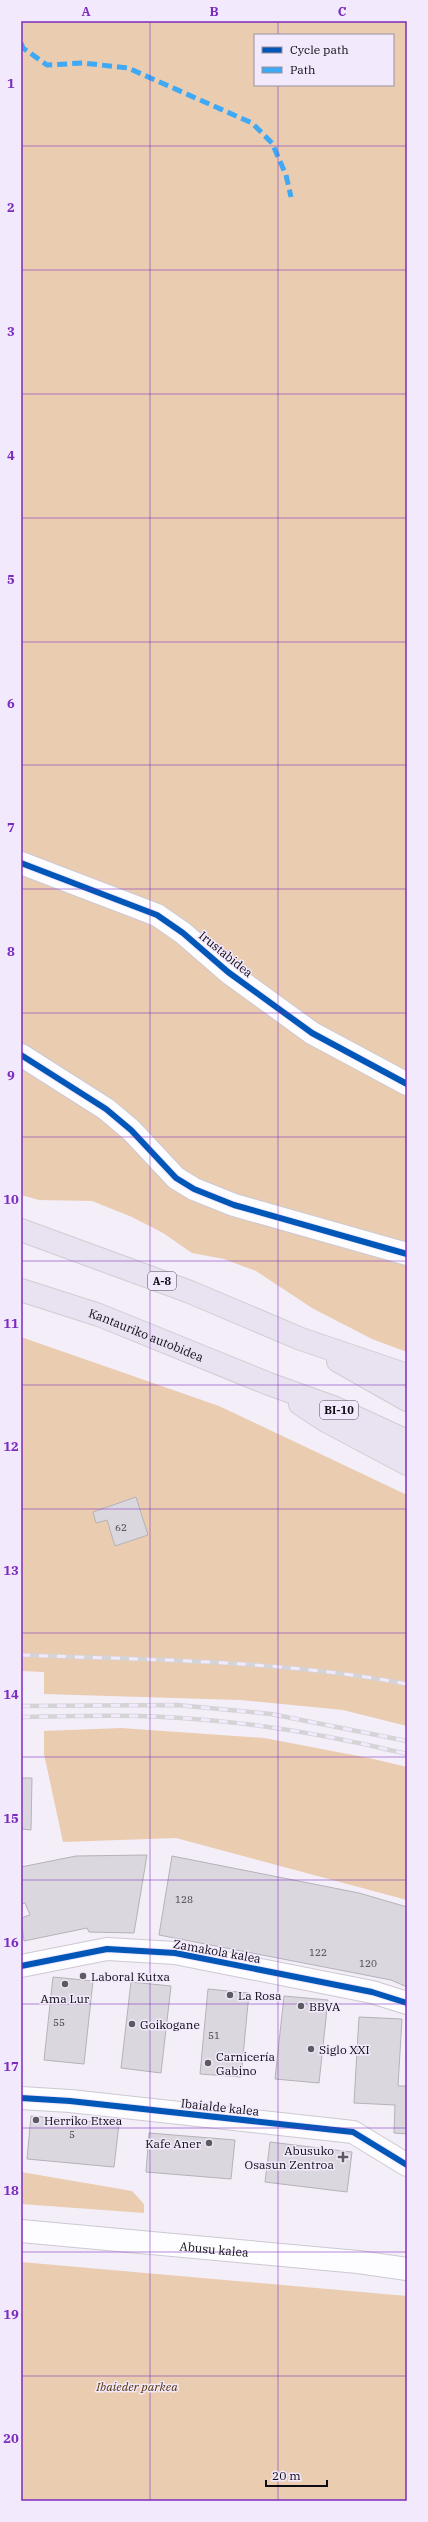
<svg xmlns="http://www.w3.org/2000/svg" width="428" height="2522" font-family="'IBM Plex Serif',serif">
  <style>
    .green { fill: #eaccb1; fill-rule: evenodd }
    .building { fill: #dbd7df; stroke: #b5b2b9 }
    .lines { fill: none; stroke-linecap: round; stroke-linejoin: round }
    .minor-casing { stroke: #cdc9d2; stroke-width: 24 }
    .highway-casing { stroke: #d0cdd2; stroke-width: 24 }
    .minor { stroke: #fdfcfe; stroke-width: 22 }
    .highway { stroke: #e9e2f0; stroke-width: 22 }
    .rail-casing { stroke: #d4d3d6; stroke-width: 4.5 }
    .rail { stroke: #f2e9fd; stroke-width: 3; stroke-dasharray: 9; stroke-linecap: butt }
    .quiet { stroke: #3fa9f5; stroke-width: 5; stroke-dasharray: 10 5; stroke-linecap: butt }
    .cycleway-casing { stroke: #f2e9fd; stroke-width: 8 }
    .cycleway { stroke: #0057b8; stroke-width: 6 }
    .grid { fill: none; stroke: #7b2cbf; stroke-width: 1; stroke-opacity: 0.55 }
    .poi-dot { fill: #5e5a62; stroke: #f2e9fd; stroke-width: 1.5 }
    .labels { text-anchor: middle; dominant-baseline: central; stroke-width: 3; stroke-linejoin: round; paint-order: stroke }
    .number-label { font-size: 10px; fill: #413e45 }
    .shield { fill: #f2e9fd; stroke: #524e58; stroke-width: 1 }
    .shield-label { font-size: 11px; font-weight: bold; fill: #0e0b12 }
    .street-label { font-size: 12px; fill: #0e0b12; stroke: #f2e9fd }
    .poi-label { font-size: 12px; fill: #0e0b12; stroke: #f2e9fd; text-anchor: start }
    .park-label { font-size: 12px; font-style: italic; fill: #533102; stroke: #f2e9fd }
    .neatline { fill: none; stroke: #7b2cbf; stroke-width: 1.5 }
    .grid-label { font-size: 13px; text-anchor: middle; font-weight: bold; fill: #7b2cbf }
  </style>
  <rect width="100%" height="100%" fill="#f3eef8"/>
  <g class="green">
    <path d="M21,21h386v1331l-35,-13 -60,-31 -56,-37 -32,-12 -32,-6 -29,-20 -31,-16 -40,-16 -53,-1 -18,-5zM255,35h138v50h-138z"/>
    <path d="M21,1337l198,69 188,89v231l-64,-16 -103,-10 -196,-6v-22l-23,-1z"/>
    <path d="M121,1728l143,10 105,20 38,9v133l-231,-62 -113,4 -19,-88v-23z"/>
    <path d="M21,2172l111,19 12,13v9l-123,-9z"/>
    <path d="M21,2262l386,34v205h-386z"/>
  </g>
  <g class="building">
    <path d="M136,1497l12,38 -33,11 -8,-26 -11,3 -3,-11z"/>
    <path d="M21,1778h11l-1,52 -10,-1z"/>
    <path d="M147,1855l-13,78 -45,-1 -2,-4 -63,13 -3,-23 9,-3 -5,-12 -4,1v-37l55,-11z"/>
    <path d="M172,1856l187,37 48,14v80l-16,-7 -232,-45z"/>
    <path d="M53,1977l40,4 -9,83 -40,-4z"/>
    <path d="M131,1982l40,4 -10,87 -40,-5z"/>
    <path d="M208,1989l41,4 -8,84 -41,-3z"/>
    <path d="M284,1996l44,4 -9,83 -44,-4z"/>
    <path d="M359,2017l43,2 -4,67h9v48l-13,-1 1,-28 -41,-2z"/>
    <path d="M31,2116l88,8 -5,43 -87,-8z"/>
    <path d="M149,2133l86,7 -4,39 -85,-7z"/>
    <path d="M270,2142l82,10 -5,40 -82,-10z"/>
  </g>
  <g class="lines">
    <g class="minor-casing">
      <g id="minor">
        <path d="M21,863l136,52 26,18 45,39 84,61 95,51"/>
        <path d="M21,1055l85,54 25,21 45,48 18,11 40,16 173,49"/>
        <path d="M21,1966l86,-17 68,4 197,39 35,11"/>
        <path d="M21,2098l49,3 283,31 54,33"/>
        <path id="s1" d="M21,2231l337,31 49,7"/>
      </g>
    </g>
    <g class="highway-casing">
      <g id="highway">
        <path d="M21,1230l169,62 111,47 106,36"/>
        <path id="s2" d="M21,1290l78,25 170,69 64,23 74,34"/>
        <path d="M338,1361l69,39"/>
        <path d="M300,1404l26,17 81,43"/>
      </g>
    </g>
    <use href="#minor" class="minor"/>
    <use href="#highway" class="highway"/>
    <g class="rail-casing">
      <g id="rail">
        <path d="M21,1655c128,5 260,5 386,29"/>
        <path d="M21,1706l156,-1 94,9 136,27"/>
        <path d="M21,1717c58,-1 116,-3 173,2 72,5 143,18 213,35"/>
      </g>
    </g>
    <use href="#rail" class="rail"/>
    <path class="quiet" d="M21,43l2,5 24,17 36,-2 45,5 124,55 20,20 14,32 5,22"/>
    <g class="cycleway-casing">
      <g id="cycleway">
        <path d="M21,863l136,52 26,18 45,39 84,61 95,51"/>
        <path d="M21,1055l85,54 25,21 45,48 18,11 40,16 173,49"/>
        <path d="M21,1966l86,-17 68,4 197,39 35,11"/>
        <path d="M21,2098l49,3 283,31 54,33"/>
      </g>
    </g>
    <use href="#cycleway" class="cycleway"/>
  </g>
  <path class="grid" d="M150,21v2480M278,21v14M278,85v2416M21,146h386M21,270h386M21,394h386M21,518h386M21,642h386M21,765h386M21,889h386M21,1013h386M21,1137h386M21,1261h386M21,1385h386M21,1509h386M21,1633h386M21,1757h386M21,1880h386M21,2004h386M21,2128h386M21,2252h386M21,2376h386"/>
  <g class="poi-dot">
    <circle cx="83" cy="1976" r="4"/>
    <circle cx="65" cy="1984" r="4"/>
    <circle cx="230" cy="1995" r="4"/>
    <circle cx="301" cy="2006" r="4"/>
    <circle cx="132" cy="2024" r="4"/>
    <circle cx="311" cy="2049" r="4"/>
    <circle cx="208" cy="2063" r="4"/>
    <circle cx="36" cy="2120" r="4"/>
    <circle cx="209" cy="2143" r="4"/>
    <path d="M341 2151h4v4h4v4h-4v4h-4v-4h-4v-4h4z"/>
  </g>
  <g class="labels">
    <g class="number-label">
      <text x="121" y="1527">62</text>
      <text x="184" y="1899">128</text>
      <text x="318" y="1952">122</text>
      <text x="368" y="1963">120</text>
      <text x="59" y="2022">55</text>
      <text x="214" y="2035">51</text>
      <text x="72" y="2134">5</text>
    </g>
    <g class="shield">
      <rect x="148" y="1272" width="28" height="18" rx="3"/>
      <rect x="320" y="1401" width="38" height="18" rx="3"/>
    </g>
    <g class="shield-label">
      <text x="162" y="1281">A-8</text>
      <text x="339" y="1410">BI-10</text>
    </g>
    <g class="street-label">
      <text transform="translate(226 954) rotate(39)">Irustabidea</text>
      <text stroke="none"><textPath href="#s2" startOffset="133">Kantauriko autobidea</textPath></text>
      <text transform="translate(217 1951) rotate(10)">Zamakola kalea</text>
      <text transform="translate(220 2107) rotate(6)">Ibaialde kalea</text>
      <text stroke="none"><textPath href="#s1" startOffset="194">Abusu kalea</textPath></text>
    </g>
    <g class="poi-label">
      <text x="91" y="1976">Laboral Kutxa</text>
      <text x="238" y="1995">La Rosa</text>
      <text x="65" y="1998" text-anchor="middle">Ama Lur</text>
      <text x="309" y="2006">BBVA</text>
      <text x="140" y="2024">Goikogane</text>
      <text x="319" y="2049">Siglo XXI</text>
      <text x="216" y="2056">Carnicería<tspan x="216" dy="14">Gabino</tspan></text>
      <text x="44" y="2120">Herriko Etxea</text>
      <text x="201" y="2143" text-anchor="end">Kafe Aner</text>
      <text x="334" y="2150" text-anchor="end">Abusuko<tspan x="334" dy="14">Osasun Zentroa</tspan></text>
    </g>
    <g class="park-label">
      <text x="137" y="2386">Ibaieder parkea</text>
    </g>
  </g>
  <rect width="428" height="2522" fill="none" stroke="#f2e9fd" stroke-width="44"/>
  <rect x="254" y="34" width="140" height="52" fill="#f2e9fd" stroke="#97909f"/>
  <rect x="262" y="47" width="20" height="6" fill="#0057b8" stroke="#97909f"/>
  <text x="290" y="54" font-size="12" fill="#0e0b12">Cycle path</text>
  <rect x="262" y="67" width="20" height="6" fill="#3fa9f5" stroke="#97909f"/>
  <text x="290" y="74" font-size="12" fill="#0e0b12">Path</text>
  <path d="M266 2480v6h61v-6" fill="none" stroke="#0e0b12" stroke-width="2"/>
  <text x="272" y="2480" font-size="12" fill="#0e0b12" stroke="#f2e9fd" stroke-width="3" paint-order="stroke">20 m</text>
  <rect x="22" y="22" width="384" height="2478" class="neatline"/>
  <g class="grid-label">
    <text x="86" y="16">A</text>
    <text x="214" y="16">B</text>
    <text x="342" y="16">C</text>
    <text x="11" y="88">1</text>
    <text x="11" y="212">2</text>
    <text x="11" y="336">3</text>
    <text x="11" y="460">4</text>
    <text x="11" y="584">5</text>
    <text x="11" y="708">6</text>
    <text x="11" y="832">7</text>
    <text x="11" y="956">8</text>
    <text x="11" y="1080">9</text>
    <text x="11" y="1204">10</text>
    <text x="11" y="1328">11</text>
    <text x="11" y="1451">12</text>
    <text x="11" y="1575">13</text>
    <text x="11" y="1699">14</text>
    <text x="11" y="1823">15</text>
    <text x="11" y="1947">16</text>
    <text x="11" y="2071">17</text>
    <text x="11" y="2195">18</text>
    <text x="11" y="2319">19</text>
    <text x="11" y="2443">20</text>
  </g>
</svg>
